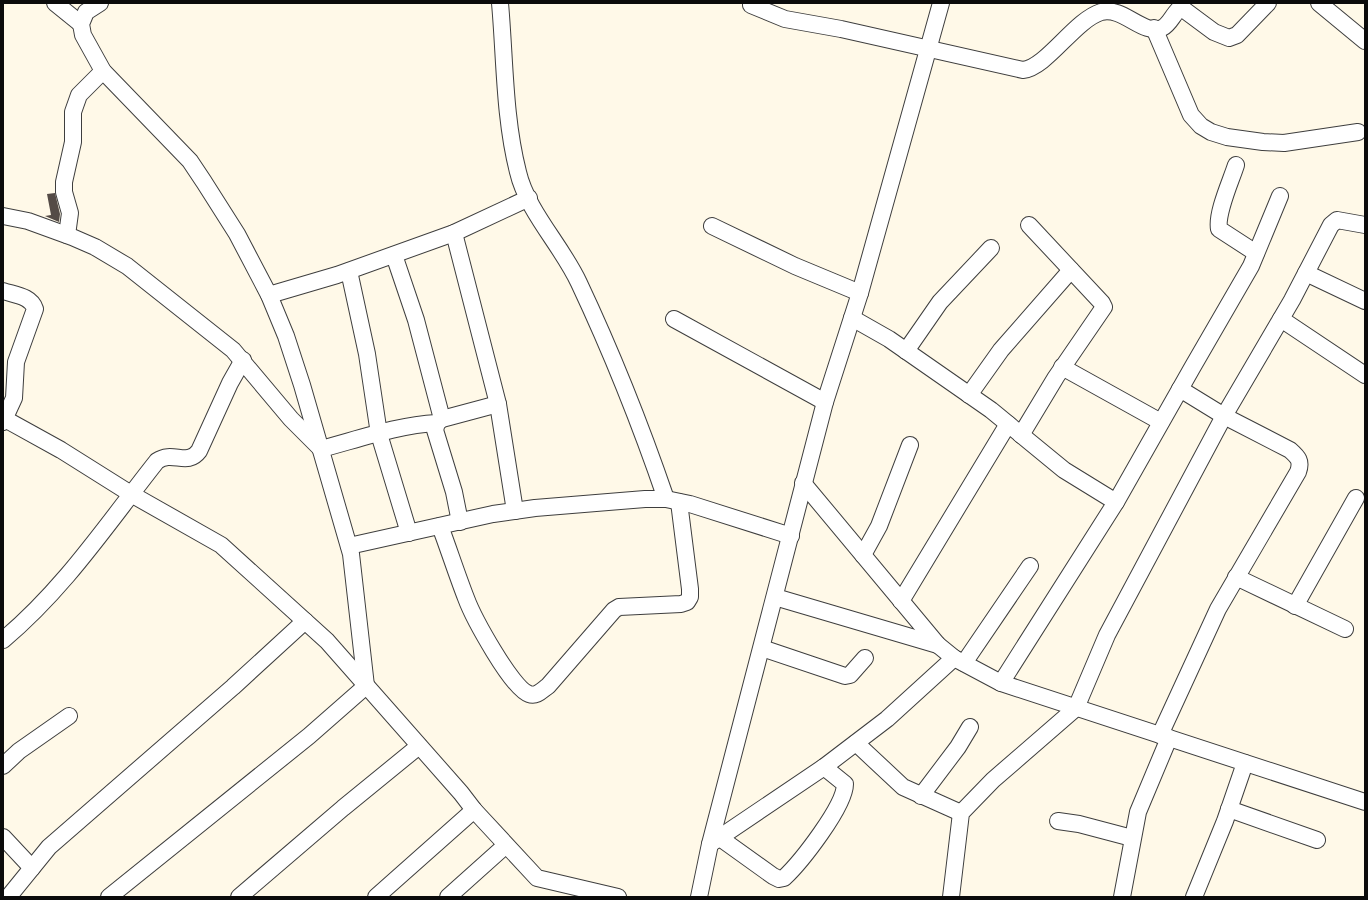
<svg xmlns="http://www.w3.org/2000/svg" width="1368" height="900" font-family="'Libre Baskerville',serif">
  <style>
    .building { fill: #544b46 }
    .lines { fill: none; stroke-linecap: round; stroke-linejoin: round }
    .minor-casing { stroke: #3e3e3e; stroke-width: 18 }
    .minor { stroke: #fff; stroke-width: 16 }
  </style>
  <rect width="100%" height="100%" fill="#fff9e8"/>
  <path class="building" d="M55,193l5,21 -1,8 -14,-6 6,-1 -4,-21z"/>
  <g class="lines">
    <g class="minor-casing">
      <g id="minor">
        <path d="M55,3l26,21"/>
        <path d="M100,3l-14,9 -5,12 2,11 20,36 87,90 14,21 33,52 32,61 17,41 16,49 49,169 15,132 -57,50 -200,161"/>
        <path d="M500,3c5,56 4,114 18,169 9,39 44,74 61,111 33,70 62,143 87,216"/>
        <path d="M1319,3l46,38"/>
        <path d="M751,5l34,14 56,10 182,41c23,-2 52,-50 78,-58 22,-6 42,24 61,16 7,-3 11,-13 16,-18l5,-1 31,23 15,6 8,-3 31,-32"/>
        <path d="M1154,28l37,87 10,11 10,6 16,5 36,5 21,1 74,-11"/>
        <path d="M1236,165c-5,16 -20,48 -17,64l37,24"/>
        <path d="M3,216l25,5 44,16 23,10 32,19 106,84 58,69 30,30c38,-10 77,-24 116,-26"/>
        <path d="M712,226l83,40 65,27"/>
        <path d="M454,233l44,171 17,107"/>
        <path d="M67,235l3,-22 -6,-21v-10l9,-40v-30l6,-17 24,-24"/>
        <path d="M394,255l22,65 26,99"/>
        <path d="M349,271l18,83 12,80 30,99"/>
        <path d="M1306,273l59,28"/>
        <path d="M3,291c12,4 28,5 32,18l-19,53 -2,36 -11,24"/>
        <path d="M269,295l68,-20 117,-42 75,-35"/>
        <path d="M852,318l37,21 102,71 73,60 52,32"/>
        <path d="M674,319l151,83"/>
        <path d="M1281,319l84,56"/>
        <path d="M906,351l34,-49 51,-54"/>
        <path d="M1062,367l99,55"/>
        <path d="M969,395l32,-45 70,-80"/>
        <path d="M3,418l58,32 70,44 90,51 106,96 134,152 13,17 63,68 81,19"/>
        <path d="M1021,435l35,-58 48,-70 -2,-4 -73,-78"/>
        <path d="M803,483l135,162 16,13 47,25 364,119"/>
        <path d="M460,522l-6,-30 -19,-62 2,-7 5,-4 56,-15"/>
        <path d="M440,526c9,24 17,49 26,72 7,19 46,91 63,96 8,3 13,-4 19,-8l66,-76 5,-3 62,-3 6,-2 3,-5v-8l-11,-87"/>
        <path d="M349,546l144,-32 42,-6 110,-9h21l24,5 101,32"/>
        <path d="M863,555l16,-29 31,-81"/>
        <path d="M1236,577l109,52"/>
        <path d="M775,597l163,48"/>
        <path d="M901,601l107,-177"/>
        <path d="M1295,606l61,-108"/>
        <path d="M3,640c62,-52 104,-116 154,-179 16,-11 30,6 42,-10l31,-68 13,-23"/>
        <path d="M762,648l83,28 5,-1 15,-17"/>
        <path d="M964,663l66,-97"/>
        <path d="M1001,683l115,-181 76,-134 59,-102 29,-70"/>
        <path d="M1160,735l58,-126 80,-137c4,-11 0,-15 -8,-22l-66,-34 -44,-27"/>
        <path d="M856,743l47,44 58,26"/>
        <path d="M3,766l16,-15 50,-35"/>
        <path d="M921,796l37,-49 12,-20"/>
        <path d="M1229,809l88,31"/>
        <path d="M1058,821l21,3 53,14"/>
        <path d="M3,837l29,31"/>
        <path d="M720,838l53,38 6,3 5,-1c17,-16 61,-72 61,-94l-21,-17"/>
        <path d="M710,844l114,-77 63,-48 67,-61"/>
        <path d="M10,895l39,-48 184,-160 72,-66"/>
        <path d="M239,897l104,-89 76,-62"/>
        <path d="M376,897l98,-87"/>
        <path d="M448,897l57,-51"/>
        <path d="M699,897l11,-53 115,-442 35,-109 81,-290"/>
        <path d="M951,897l10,-84 32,-33 83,-72 31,-73 117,-219 68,-116 39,-75 6,-5 28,5"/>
        <path d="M1122,897l16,-85 31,-74"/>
        <path d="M1194,897l31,-76 20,-58"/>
      </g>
    </g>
    <use href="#minor" class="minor"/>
  </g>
  <rect width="1368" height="900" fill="none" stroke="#0b0b0b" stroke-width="8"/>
</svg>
